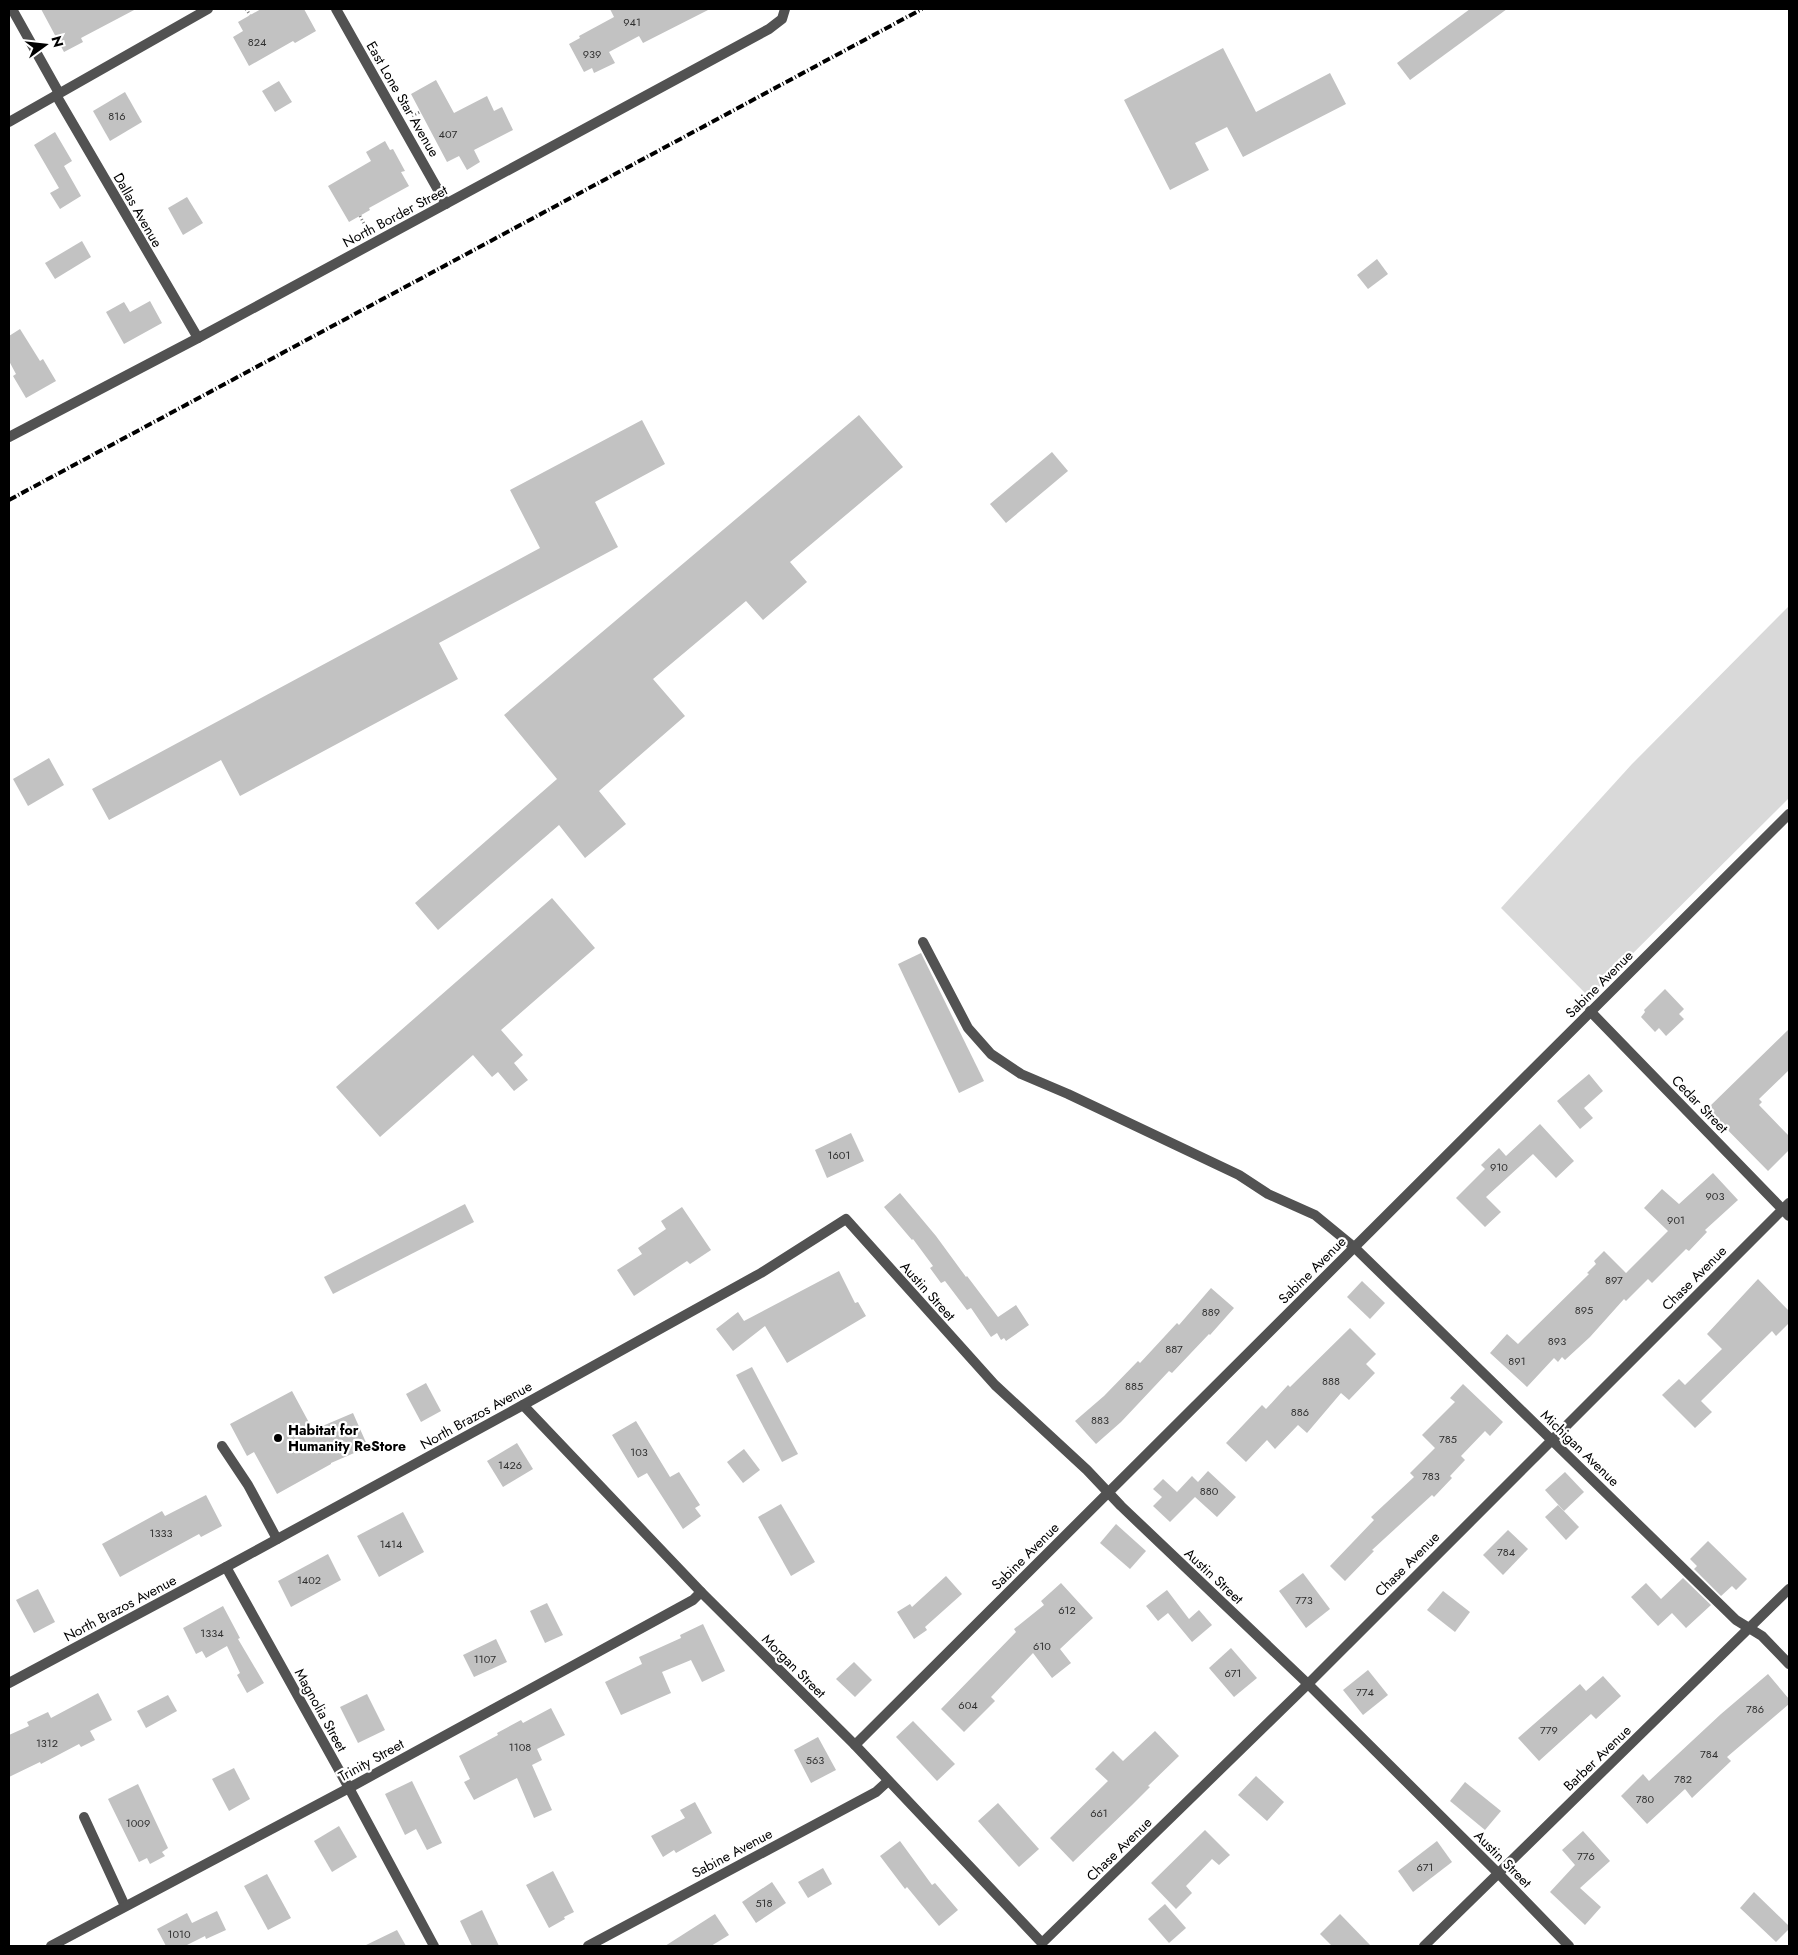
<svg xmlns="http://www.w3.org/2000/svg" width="1798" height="1955" font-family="Jost,sans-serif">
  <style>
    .green { fill: #d9d9d9 }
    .building { fill: #c2c2c2 }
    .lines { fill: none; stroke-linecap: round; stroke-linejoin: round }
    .path { stroke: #747474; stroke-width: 3; stroke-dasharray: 1 2.5; stroke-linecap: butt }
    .service { stroke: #525252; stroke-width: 10 }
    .minor { stroke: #525252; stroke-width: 10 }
    .tertiary { stroke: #525252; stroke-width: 10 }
    .rail { stroke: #000; stroke-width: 4; stroke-dasharray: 8 2.5 1 2.5; stroke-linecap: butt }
    .poi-dot { fill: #000; stroke: #fff; stroke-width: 2 }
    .labels { text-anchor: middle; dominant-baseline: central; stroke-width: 4.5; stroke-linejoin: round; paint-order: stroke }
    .number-label { font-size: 11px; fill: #303030 }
    .street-label { font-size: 14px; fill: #000; stroke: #fff }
    .poi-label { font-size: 14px; font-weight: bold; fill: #000; stroke: #fff; text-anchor: start }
  </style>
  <rect width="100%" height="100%" fill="#fff"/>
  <path class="green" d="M1789,606v192l-200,199 -88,-89 131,-144z"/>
  <g class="building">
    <path d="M41,9h95l-55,29 2,4 -19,10z"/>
    <path d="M261,9h43l12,22 -21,12 -2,-2 -44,25 -16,-29 10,-6 -5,-9z"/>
    <path d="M610,9h100l-67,34 -4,-7 -30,16 6,11 -21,10 -2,-5 -8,4 -15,-28 11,-6 -1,-2 35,-19z"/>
    <path d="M1470,9h37l-97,71 -13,-17z"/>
    <path d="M1223,48l33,64 74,-39 16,31 -103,53 -16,-30 -32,16 14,27 -39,20 -46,-90z"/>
    <path d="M436,80l18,33 33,-17 7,15 8,-4 11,23 -39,20 6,12 -13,8 -8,-14 -12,6 -36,-68z"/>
    <path d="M279,81l13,21 -17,10 -13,-21z"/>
    <path d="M125,92l17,30 -32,19 -17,-30z"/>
    <path d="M55,132l17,29 -8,5 17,30 -21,13 -10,-16 9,-5 -25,-43z"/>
    <path d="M385,141l5,9 3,-1 12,22 -4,1 8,14 -40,22 1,2 -21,12 -21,-36 43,-25 -5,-9z"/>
    <path d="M187,197l16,26 -20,12 -15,-27z"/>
    <path d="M82,241l9,16 -36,22 -10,-16z"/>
    <path d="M1377,259l11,15 -20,15 -11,-14z"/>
    <path d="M150,301l12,22 -38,21 -18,-32 18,-10 6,10z"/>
    <path d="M20,329l20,32 3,-2 13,22 -30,17 -13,-22 3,-2 -7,-13v-25z"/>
    <path d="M859,415l44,52 -113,95 17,20 -44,38 -17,-19 -93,78 32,37 -86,75 27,33 -41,34 -26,-33 -121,105 -23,-27 142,-124 -53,-64z"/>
    <path d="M642,420l23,44 -70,38 23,45 -179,96 19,36 -218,117 -19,-36 -112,60 -17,-31 448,-241 -30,-58z"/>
    <path d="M1052,452l16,19 -62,52 -16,-19z"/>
    <path d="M49,758l15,27 -36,21 -15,-27z"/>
    <path d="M552,898l43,50 -94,82 22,25 -9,8 14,17 -14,11 -16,-19 -6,5 -19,-22 -93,82 -44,-50z"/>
    <path d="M921,953l63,128 -25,12 -61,-129z"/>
    <path d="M1665,989l19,20 -5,5 5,5 -18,17 -7,-8 -4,4 -14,-15 4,-5 -1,-2z"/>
    <path d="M1789,1029v41l-30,29 3,3 -3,3 30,31v14l-21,21 -61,-62z"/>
    <path d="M1589,1074l14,17 -19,17 9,10 -13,11 -23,-28z"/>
    <path d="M1540,1124l34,37 -18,17 -23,-24 -47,43 15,15 -16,15 -29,-29 29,-29 -4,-4 18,-17 7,8z"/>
    <path d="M851,1133l13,28 -37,17 -12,-28z"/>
    <path d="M1713,1173l25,27 -33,30 2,2 -18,19 -3,-2 -34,34 -4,-4 -22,22 -2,-2 -34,38 -25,23 -3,-3 -4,5 -4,-4 -27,29 -37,-34 17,-19 11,10 71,-70 -2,-1 9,-9 -2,-3 10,-10 22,22 42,-42 -24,-23 18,-19 17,15z"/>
    <path d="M900,1193l36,43 30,41 1,-1 31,41 18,-12 13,20 -23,16 -2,-3 -3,2 -4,-7 -6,4 -20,-29 -4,2 -22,-29 -4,2 -11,-15 3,-2 -20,-27 -1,1 -28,-33z"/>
    <path d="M465,1204l9,18 -141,72 -9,-17z"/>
    <path d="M682,1207l29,43 -21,14 -3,-3 -53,35 -17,-26 25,-16 -4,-6 28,-19 -5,-8z"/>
    <path d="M839,1271l16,32 3,-1 8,14 -79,47 -22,-37 -32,25 -17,-22 22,-17 6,9z"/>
    <path d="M1758,1279l31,32v12l-13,13 -4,-5 -71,70 11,11 -17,16 -33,-33 17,-16 6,6 37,-36 -15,-15z"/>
    <path d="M1362,1281l23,22 -15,16 -23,-22z"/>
    <path d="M1211,1288l23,20 -24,27 -1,-1 -37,39 -3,-2 -48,51 -25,22 -21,-23 29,-25 34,-35 2,2 37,-40 2,2z"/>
    <path d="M1350,1328l26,26 -10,10 9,9 -26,27 -8,-7 -34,40 -9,-8 -23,24 -8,-9 -21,22 -20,-19 36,-38 4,4 22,-24 2,2z"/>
    <path d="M752,1367l46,87 -16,8 -46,-87z"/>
    <path d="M426,1383l15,28 -20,11 -15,-28z"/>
    <path d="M1463,1384l40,38 -13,14 -5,-5 -24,25 4,4 -15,16 2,2 -18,19 -2,-2 -60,55 2,1 -29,30 -15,-15 44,-46 -3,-3 43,-40 -4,-4 25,-25 -13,-13 33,-33 -5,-4z"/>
    <path d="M292,1391l21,39 40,-17 15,34 -37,16v1l-54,30 -23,-42 -7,4 -17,-32z"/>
    <path d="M636,1421l34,56 9,-5 21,33 -5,3 6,8 -18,13 -36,-56 -9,5 -26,-43z"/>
    <path d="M517,1443l16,26 -30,18 -16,-26z"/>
    <path d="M744,1449l16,21 -17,13 -16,-21z"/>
    <path d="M1208,1471l28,26 -19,20 -22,-20 -25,25 -17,-16 9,-9 -9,-8 10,-10 14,13 15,-16 6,6z"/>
    <path d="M1565,1472l19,20 -20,19 -19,-21z"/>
    <path d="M206,1495l16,31 -21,11 -2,-3 -79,43 -18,-33 60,-33 3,5z"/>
    <path d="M781,1504l34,58 -24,14 -33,-59z"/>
    <path d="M1558,1505l21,22 -13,13 -21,-23z"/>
    <path d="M403,1512l21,40 -45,25 -22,-41z"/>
    <path d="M1116,1524l30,27 -16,18 -30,-26z"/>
    <path d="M1508,1530l20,19 -25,26 -20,-20z"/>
    <path d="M1708,1541l39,38 -11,11 -4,-4 -11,10 -27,-27 3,-3 -7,-7z"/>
    <path d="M328,1554l13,26 -50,27 -13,-26z"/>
    <path d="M1303,1573l27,36 -24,19 -27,-37z"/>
    <path d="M946,1576l16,18 -37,33 2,3 -13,9 -17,-27 13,-8 2,3z"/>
    <path d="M1683,1578l28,27 -25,23 -14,-15 -14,13 -27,-29 15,-14 15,16z"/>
    <path d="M1061,1583l32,35 -33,31 11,14 -19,15 -19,-25 -42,44 4,4 -31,31 -23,-23 75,-77 -2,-3 30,-24 -3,-4z"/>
    <path d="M38,1589l17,33 -21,11 -18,-33z"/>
    <path d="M1167,1590l22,29 10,-9 13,15 -20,17 -24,-29 -10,8 -12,-15z"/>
    <path d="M1443,1591l27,21 -15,20 -28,-22z"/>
    <path d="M547,1603l16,32 -18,8 -15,-32z"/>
    <path d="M223,1606l17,32 -2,1 26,44 -17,10 -10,-18 3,-2 -13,-27 -21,12 -4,-7 -6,3 -13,-26z"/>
    <path d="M703,1624l22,47 -23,11 -11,-22 -29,12 9,21 -50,22 -16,-33 37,-18 -3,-7 42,-19 -1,-3z"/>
    <path d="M496,1639l11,23 -33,15 -11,-22z"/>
    <path d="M1231,1648l26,30 -23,19 -25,-29z"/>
    <path d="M854,1662l18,18 -17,17 -19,-18z"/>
    <path d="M1368,1670l20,25 -25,20 -20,-25z"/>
    <path d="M1768,1674l21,25v5l-62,53 4,4 -39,37 -7,-9 -38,35 -26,-28 22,-22 6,7 72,-67z"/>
    <path d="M1603,1676l18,20 -25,23 -5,-5 -52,47 -21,-23 62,-54 6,7z"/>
    <path d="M98,1693l14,27 -22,11 5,9 -14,7 -2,-3 -38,20 -1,-2 -31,15v-42l20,-9 -2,-4 21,-10 3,6z"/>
    <path d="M367,1694l18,36 -27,13 -18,-36z"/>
    <path d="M168,1695l9,16 -31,17 -9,-17z"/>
    <path d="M551,1708l14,27 -28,14 5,11 -10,5 20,45 -18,8 -17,-40 -43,22 -10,-18 6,-3 -11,-23 39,-21 -1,-2 24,-13 2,3z"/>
    <path d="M913,1721l42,43 -18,17 -41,-44z"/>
    <path d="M1155,1731l24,25 -31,30 2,1 -18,18 -59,57 -23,-24 58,-57 -13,-12 18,-18 10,10z"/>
    <path d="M818,1737l18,33 -25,13 -17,-33z"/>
    <path d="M234,1768l16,31 -21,12 -17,-32z"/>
    <path d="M1256,1776l28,26 -17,19 -29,-26z"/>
    <path d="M412,1781l30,62 -15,7 -11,-21 -11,6 -20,-41z"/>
    <path d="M1465,1782l36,29 -16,19 -35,-29z"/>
    <path d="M138,1784l30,64 -6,4 3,4 -15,8 -3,-6 -8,4 -31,-63z"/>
    <path d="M695,1802l17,31 -36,20 -2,-3 -11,7 -12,-21 34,-18 -5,-8z"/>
    <path d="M998,1803l41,46 -20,18 -41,-46z"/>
    <path d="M339,1826l18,31 -25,15 -18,-31z"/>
    <path d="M1205,1830l25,25 -11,10 -7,-6 -26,27 6,7 -16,16 -25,-26z"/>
    <path d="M1583,1831l27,30 -30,27 21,19 -16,18 -35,-33 25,-27 -13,-15z"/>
    <path d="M900,1841l32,44 3,-2 23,27 -19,16 -32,-39 -2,2 -25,-33z"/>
    <path d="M1437,1841l15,21 -39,30 -15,-21z"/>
    <path d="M823,1868l9,16 -24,14 -10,-16z"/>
    <path d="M553,1871l21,41 -10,5 1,2 -16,9 -23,-43z"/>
    <path d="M267,1874l24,44 -23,12 -24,-44z"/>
    <path d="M772,1882l14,21 -30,20 -14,-21z"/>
    <path d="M1754,1892l35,34v3l-13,13 -36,-34z"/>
    <path d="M1165,1904l21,24 -17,15 -21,-24z"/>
    <path d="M482,1910l17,36h-27l-12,-25z"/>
    <path d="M217,1911l9,19 -20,9 -1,-3 -20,10h-19l-9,-17 30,-16 5,10z"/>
    <path d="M715,1914l14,21 -18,11h-46z"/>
    <path d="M1340,1914l31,32h-39l-12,-12z"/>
    <path d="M397,1930l9,16h-42z"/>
  </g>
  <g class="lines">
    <g class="path">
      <path d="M246,9l4,6"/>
      <path d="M412,116l8,-4"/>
      <path d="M360,216l8,15"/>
    </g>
    <g class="service">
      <path d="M923,942l45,86 23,26 30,20 47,20 171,81 29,19 47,21 39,32"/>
      <path d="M222,1446l26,39 29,54"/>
      <path d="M84,1817l41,89"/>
    </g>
    <g class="minor">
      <path d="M12,9l47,84"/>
      <path d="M336,9l110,195"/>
      <path d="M56,95l142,243"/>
      <path d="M9,122l199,-113"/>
      <path d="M9,437l189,-99 571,-309 13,-10 3,-10"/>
      <path d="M1590,1011l199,205"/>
      <path d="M1354,1247l382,373 26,16 27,28"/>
      <path d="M523,1405l178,187"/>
      <path d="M226,1567l123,221 85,158"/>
      <path d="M9,1683l217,-116 297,-162 238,-132 85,-54 149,166 92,85 34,36 187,178 191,190 70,72"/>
      <path d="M855,1745l934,-931"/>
      <path d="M588,1946l288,-154 12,-11"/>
      <path d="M1424,1946l365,-357"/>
    </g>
    <path class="tertiary" d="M51,1946l298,-158 344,-188 8,-8 154,153 187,198 266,-259 481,-481"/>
    <path class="rail" d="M9,500l913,-491"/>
  </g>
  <circle class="poi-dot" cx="278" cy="1438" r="5"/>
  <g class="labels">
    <g class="number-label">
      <text x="632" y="22">941</text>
      <text x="257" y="42">824</text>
      <text x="592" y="54">939</text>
      <text x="117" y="116">816</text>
      <text x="448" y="134">407</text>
      <text x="839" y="1155">1601</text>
      <text x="1499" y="1167">910</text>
      <text x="1715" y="1196">903</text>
      <text x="1676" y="1220">901</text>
      <text x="1614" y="1280">897</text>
      <text x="1584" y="1310">895</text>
      <text x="1211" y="1312">889</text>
      <text x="1557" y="1341">893</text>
      <text x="1174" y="1349">887</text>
      <text x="1517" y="1361">891</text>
      <text x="1331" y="1381">888</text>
      <text x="1134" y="1386">885</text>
      <text x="1300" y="1412">886</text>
      <text x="1100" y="1420">883</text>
      <text x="1448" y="1439">785</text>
      <text x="639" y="1452">103</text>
      <text x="510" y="1465">1426</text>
      <text x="1431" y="1476">783</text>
      <text x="1209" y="1491">880</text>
      <text x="161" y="1533">1333</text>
      <text x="391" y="1544">1414</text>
      <text x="1506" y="1552">784</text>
      <text x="309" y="1580">1402</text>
      <text x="1304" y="1600">773</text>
      <text x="1067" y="1610">612</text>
      <text x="212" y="1633">1334</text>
      <text x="1042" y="1646">610</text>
      <text x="485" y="1659">1107</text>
      <text x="1233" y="1673">671</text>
      <text x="1365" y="1692">774</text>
      <text x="968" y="1705">604</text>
      <text x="1755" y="1709">786</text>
      <text x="1549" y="1730">779</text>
      <text x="47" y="1743">1312</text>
      <text x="520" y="1747">1108</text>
      <text x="1709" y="1754">784</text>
      <text x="815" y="1760">563</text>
      <text x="1683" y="1779">782</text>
      <text x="1645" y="1799">780</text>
      <text x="1099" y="1813">661</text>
      <text x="138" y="1823">1009</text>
      <text x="1586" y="1856">776</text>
      <text x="1425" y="1867">671</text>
      <text x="764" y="1903">518</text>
      <text x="179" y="1934">1010</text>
    </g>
    <g class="street-label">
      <text transform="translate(403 99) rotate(60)">East Lone Star Avenue</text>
      <text transform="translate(138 210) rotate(60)">Dallas Avenue</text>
      <text transform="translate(395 216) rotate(-28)">North Border Street</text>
      <text transform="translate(1599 984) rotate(-45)">Sabine Avenue</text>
      <text transform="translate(1700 1104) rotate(46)">Cedar Street</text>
      <text transform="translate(1312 1270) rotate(-45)">Sabine Avenue</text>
      <text transform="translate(1694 1278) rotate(-45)">Chase Avenue</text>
      <text transform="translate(928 1291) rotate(48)">Austin Street</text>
      <text transform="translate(476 1415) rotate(-29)">North Brazos Avenue</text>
      <text transform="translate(1580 1448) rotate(44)">Michigan Avenue</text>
      <text transform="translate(1025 1556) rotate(-45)">Sabine Avenue</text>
      <text transform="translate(1407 1564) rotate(-45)">Chase Avenue</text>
      <text transform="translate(1214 1576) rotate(43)">Austin Street</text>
      <text transform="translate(120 1608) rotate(-28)">North Brazos Avenue</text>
      <text transform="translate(794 1666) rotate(45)">Morgan Street</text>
      <text transform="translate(321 1710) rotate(61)">Magnolia Street</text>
      <text transform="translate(1597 1758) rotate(-44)">Barber Avenue</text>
      <text transform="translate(371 1760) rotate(-29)">Trinity Street</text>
      <text transform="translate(1119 1849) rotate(-44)">Chase Avenue</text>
      <text transform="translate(732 1853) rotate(-28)">Sabine Avenue</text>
      <text transform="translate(1503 1859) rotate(45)">Austin Street</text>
    </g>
    <g class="poi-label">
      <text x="288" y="1430">Habitat for<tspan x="288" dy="16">Humanity ReStore</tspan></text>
    </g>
  </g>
  <rect width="1798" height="1955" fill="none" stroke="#000000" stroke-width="20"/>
  <g transform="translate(45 45) rotate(75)" stroke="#ffffff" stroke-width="4" paint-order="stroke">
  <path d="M0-4L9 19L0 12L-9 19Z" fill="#000000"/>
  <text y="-8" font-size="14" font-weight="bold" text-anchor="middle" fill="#000000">N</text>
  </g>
</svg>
